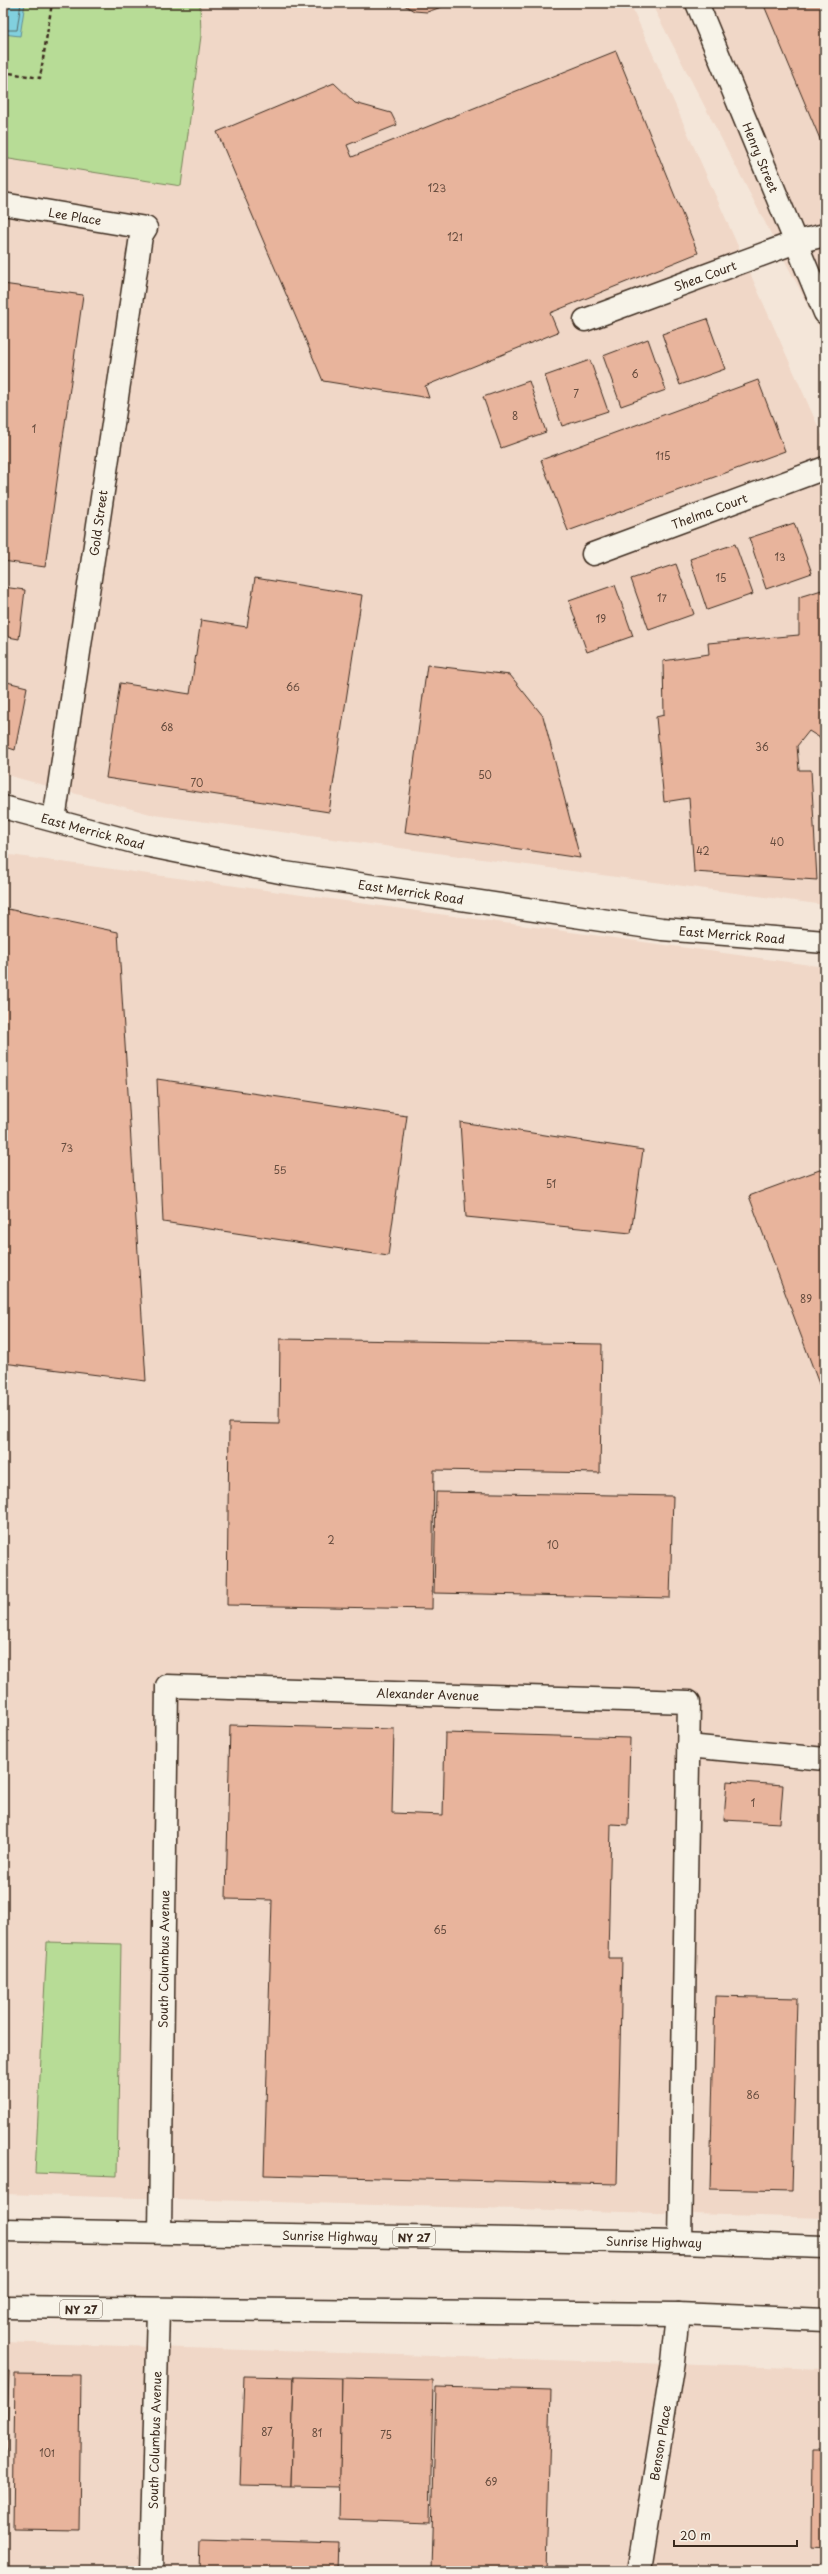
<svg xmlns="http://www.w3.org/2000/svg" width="828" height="2574" font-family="'Playpen Sans',sans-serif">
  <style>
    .built { fill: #f0d7c7 }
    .green { fill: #b7dc96; stroke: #79835a }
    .water { fill: #81d0de; stroke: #658e91 }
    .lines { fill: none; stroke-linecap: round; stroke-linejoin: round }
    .shore { stroke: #576c6b; stroke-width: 1 }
    .building { fill: #e8b49c; stroke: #3b2a1e }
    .minor-casing { stroke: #3b2a1e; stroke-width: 25 }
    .major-casing { stroke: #3b2a1e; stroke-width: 25 }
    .highway-casing { stroke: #3b2a1e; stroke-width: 25 }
    .path { stroke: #3b2a1e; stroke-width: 2.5; stroke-dasharray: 4 3; stroke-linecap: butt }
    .minor { stroke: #f7f3e8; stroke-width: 22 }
    .major { stroke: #f7f3e8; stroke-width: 22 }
    .highway { stroke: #f7f3e8; stroke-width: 22 }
    .labels { text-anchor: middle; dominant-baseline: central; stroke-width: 3; stroke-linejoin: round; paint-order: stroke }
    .number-label { font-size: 10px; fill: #664c3e }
    .shield { fill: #f7f3e8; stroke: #73665b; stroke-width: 1 }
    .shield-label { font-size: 11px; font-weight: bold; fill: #3b2a1e }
    .street-label { font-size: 12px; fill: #3b2a1e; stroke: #f7f3e8 }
  </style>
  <rect width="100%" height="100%" fill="#f4e6d9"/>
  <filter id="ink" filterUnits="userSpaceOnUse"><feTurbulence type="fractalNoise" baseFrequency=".025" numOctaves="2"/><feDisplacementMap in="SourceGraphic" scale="8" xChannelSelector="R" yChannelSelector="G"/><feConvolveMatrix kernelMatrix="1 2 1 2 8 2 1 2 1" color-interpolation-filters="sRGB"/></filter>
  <g filter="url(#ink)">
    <g class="built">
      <path d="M200,3h430l195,439v463l-671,-90 -151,-41v-616l177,28 21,-149z"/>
      <path d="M651,3h174v335z"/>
      <path d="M3,854l822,113v1251l-822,-24z"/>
      <path d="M3,2342l822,27v202h-822z"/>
    </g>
    <g class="green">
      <path d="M3,3h197l1,33 -20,150 -178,-28z"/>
      <path d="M47,1942l74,2 -4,232 -82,-3z"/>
    </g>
    <path class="water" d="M3,3h22l-5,33 -17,-2z"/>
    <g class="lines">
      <path class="shore" d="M3,30h14l4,-27"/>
    </g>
    <g class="building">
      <path d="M401,3h52l-26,9 -13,-1z"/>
      <path d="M763,3h62v148z"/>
      <path d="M616,51l82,202 -148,60 8,19 -133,54 4,12 -106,-17 -106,-249 117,-49 21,20 36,10 6,12 -50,20 5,12z"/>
      <path d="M3,284l80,11 -38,272 -42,-6z"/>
      <path d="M707,319l18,50 -45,16 -18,-51z"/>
      <path d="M648,339l18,51 -45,16 -18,-50z"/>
      <path d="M590,360l18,51 -46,15 -17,-50z"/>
      <path d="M758,380l27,71 -217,80 -27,-71z"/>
      <path d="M529,381l17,51 -45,16 -18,-51z"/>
      <path d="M794,523l18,50 -46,16 -17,-51z"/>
      <path d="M735,544l18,50 -46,16 -17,-51z"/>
      <path d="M676,564l18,50 -45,16 -18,-51z"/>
      <path d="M255,578l107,17 -33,217 -223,-34 14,-95 70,11 11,-74 46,7z"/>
      <path d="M615,585l18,51 -46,16 -18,-51z"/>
      <path d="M3,587l22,3 -6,49 -16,-3z"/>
      <path d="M825,589v152l-16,-10 -12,15 2,24h12l6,110 -123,-8 -5,-74 -25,4 -8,-85 8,-2 -1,-54 46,-7 -1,-11 91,-8v-38z"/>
      <path d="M427,665l83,10 33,41 37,142 -175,-26z"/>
      <path d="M3,681l24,6 -12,63 -12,-4z"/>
      <path d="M3,908l115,24 28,449 -143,-18z"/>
      <path d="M157,1079l250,37 -19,140 -225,-34z"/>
      <path d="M460,1122l183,28 -12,83 -165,-16z"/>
      <path d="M825,1168v232l-76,-204z"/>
      <path d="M280,1339l322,5 -2,129 -166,-3 -2,139 -205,-4 2,-182 50,1z"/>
      <path d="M436,1492l237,4 -3,102 -236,-5z"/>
      <path d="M230,1725l164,4 -2,84 51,2 2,-82 185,5 -2,87 -17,-1 -3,134h14l-5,226 -353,-9 8,-275 -46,-1z"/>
      <path d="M727,1781l56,4 -3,38 -56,-3z"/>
      <path d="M715,1996l82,2 -5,193 -82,-2z"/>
      <path d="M3,2371h6l-4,135h-2z"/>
      <path d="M15,2374l66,1 -2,155 -66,-1z"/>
      <path d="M244,2376l50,1 -3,109 -51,-1z"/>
      <path d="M294,2377l48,1 -2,109 -49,-1z"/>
      <path d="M342,2378l91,2 -3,142 -91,-3z"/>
      <path d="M436,2387l115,3 -5,181h-115z"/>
      <path d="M812,2450h13v99l-14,-1z"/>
      <path d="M200,2539l140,4 -1,28h-140z"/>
    </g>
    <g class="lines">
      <g class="minor-casing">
        <g id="minor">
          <path id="s1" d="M3,204l143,24 -5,8 -87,584"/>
          <path id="s2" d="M585,320l211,-78 29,-7"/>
          <path id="s3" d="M593,554l232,-86"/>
          <path d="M688,1746l137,13"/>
          <path id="s4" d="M160,2232l7,-546 522,16 -9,540"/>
          <path id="s5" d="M151,2571l7,-261"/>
          <path id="s6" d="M639,2571l34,-209 5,-48"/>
        </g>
      </g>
      <g class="major-casing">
        <g id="major">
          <path id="s7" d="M697,3l128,310"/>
          <path id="s8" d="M3,807l142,38 140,28 377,56 163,13"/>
        </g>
      </g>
      <g class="highway-casing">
        <g id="highway">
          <path id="s9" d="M3,2230l677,12 145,5"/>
          <path d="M3,2307l675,7 147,6"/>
        </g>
      </g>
      <path class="path" d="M3,72l37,6 12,-75"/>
      <use href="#minor" class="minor"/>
      <use href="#major" class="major"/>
      <use href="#highway" class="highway"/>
    </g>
  </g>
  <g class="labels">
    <g class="number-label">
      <text x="437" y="187">123</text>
      <text x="455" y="236">121</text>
      <text x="635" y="373">6</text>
      <text x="576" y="393">7</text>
      <text x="515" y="415">8</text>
      <text x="34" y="428">1</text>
      <text x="663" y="455">115</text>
      <text x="780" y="556">13</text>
      <text x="721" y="577">15</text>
      <text x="662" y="597">17</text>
      <text x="601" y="618">19</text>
      <text x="293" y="686">66</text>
      <text x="167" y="726">68</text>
      <text x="762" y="746">36</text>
      <text x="485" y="774">50</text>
      <text x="197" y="782">70</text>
      <text x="777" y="841">40</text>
      <text x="703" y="850">42</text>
      <text x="67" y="1147">73</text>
      <text x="280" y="1169">55</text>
      <text x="551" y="1183">51</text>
      <text x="806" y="1298">89</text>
      <text x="331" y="1539">2</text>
      <text x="553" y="1544">10</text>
      <text x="753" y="1802">1</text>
      <text x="440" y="1929">65</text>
      <text x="753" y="2094">86</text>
      <text x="267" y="2431">87</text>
      <text x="317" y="2432">81</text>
      <text x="386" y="2434">75</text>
      <text x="47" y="2452">101</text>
      <text x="491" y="2481">69</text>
    </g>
    <g class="shield">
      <rect x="393" y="2228" width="42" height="18" rx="3"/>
      <rect x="60" y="2300" width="42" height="18" rx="3"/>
    </g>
    <g class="shield-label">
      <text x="414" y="2237">NY 27</text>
      <text x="81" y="2309">NY 27</text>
    </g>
    <g class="street-label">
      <text stroke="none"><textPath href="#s7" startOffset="167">Henry Street</textPath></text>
      <text stroke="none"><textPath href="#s1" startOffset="73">Lee Place</textPath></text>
      <text stroke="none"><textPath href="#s2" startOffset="128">Shea Court</textPath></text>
      <text stroke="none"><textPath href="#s3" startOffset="124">Thelma Court</textPath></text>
      <text transform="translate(98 523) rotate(-82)">Gold Street</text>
      <text stroke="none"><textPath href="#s8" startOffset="93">East Merrick Road</textPath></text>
      <text stroke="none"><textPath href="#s8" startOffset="417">East Merrick Road</textPath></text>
      <text stroke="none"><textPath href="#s8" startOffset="741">East Merrick Road</textPath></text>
      <text stroke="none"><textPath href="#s4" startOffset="807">Alexander Avenue</textPath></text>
      <text stroke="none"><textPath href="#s4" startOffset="273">South Columbus Avenue</textPath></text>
      <text stroke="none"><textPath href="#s9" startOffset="327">Sunrise Highway</textPath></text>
      <text stroke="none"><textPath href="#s9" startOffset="651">Sunrise Highway</textPath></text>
      <text stroke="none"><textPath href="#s5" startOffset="131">South Columbus Avenue</textPath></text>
      <text stroke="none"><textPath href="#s6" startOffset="130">Benson Place</textPath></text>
    </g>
  </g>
  <rect width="828" height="2574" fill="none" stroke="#f7f3e8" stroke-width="16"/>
  <rect x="8" y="8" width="812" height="2558" fill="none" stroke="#3b2a1e" stroke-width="1.5" filter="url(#ink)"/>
  <path d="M674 2540v6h123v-6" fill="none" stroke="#3b2a1e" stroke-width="2"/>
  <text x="680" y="2540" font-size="12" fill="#3b2a1e" stroke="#f7f3e8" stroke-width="3" paint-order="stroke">20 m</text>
</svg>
